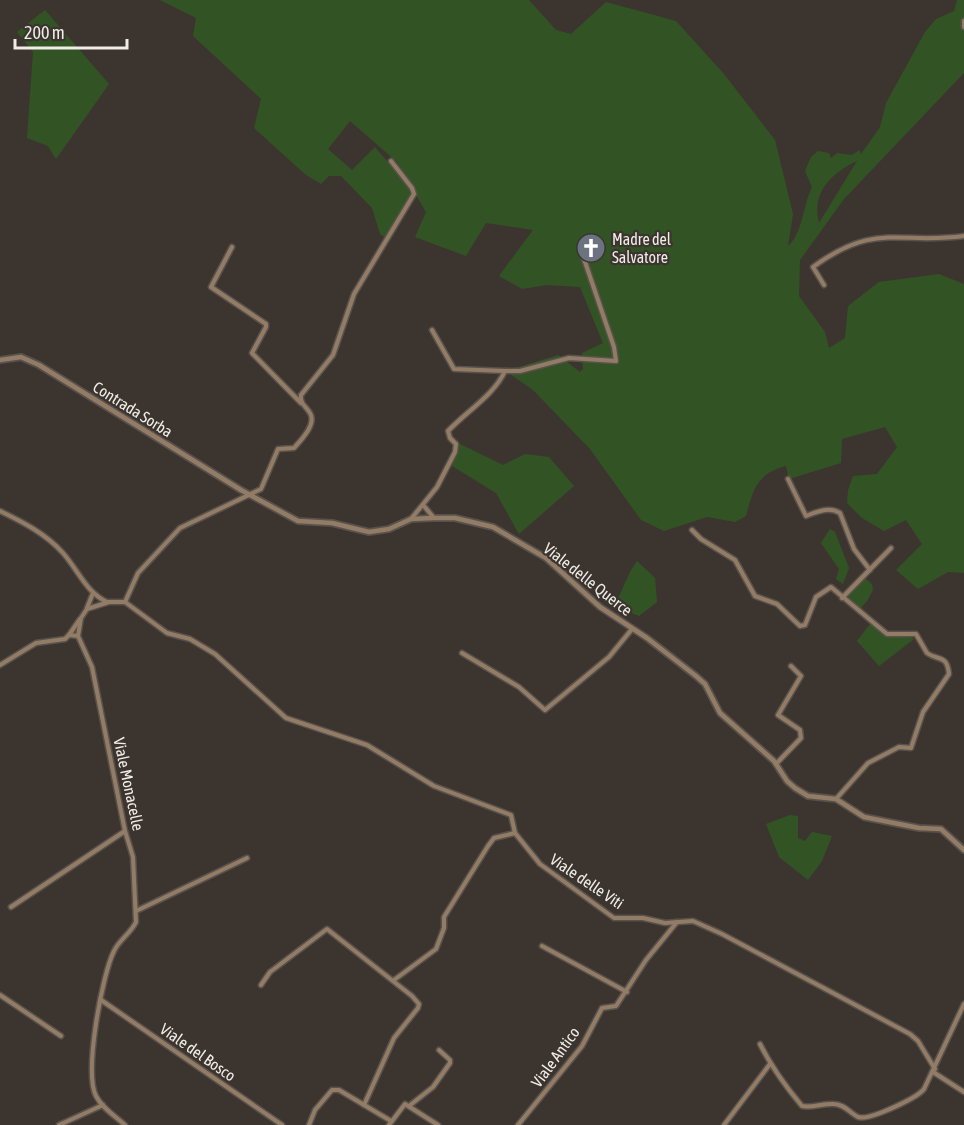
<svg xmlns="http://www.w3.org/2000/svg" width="964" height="1125" font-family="'Asap Condensed',sans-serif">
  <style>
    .green { fill: #325424; fill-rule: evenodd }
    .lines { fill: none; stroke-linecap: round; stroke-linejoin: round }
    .minor-casing { stroke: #59524c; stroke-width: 7 }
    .tertiary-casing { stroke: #59524c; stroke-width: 8 }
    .minor { stroke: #937c65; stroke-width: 4 }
    .tertiary { stroke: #937c65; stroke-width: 4.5 }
    .labels { text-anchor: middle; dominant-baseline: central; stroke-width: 4.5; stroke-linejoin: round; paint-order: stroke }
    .poi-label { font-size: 16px; fill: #f0ece7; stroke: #3c352f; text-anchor: start }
    .street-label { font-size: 16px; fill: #f0ece7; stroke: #3c352f }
  </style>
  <rect width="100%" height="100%" fill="#3c352f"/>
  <g class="green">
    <path d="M160,0h369l27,30 15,4 35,-32 70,19 48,53 51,66 18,74 -5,32c15,-13 15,-41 24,-59l-7,-16 6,-14 7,-6 11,2 2,5 6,-5 15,2 7,-5 2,4 19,-27 6,-24 39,-71 11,-13 18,-8 3,-11h7v73l-120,126 -44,61 -1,36 26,36 4,16 16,-10 3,-32 31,-24 60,-8 25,10v289l-16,-1 -30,17 -22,-19 26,-26 -16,-24 -22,11 -22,-13 -15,-15 1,-13 5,-14 24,-2 20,-27 -12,-20 -43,12 -1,24 -52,16 -3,-13c-29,7 -33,24 -40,50l-11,6 -28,-5 -43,14 -23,-11 -51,-71 -57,-59 -27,-19 52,-16 22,17 3,-3 -1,-16 21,-10 -23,-56 -33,-2 -25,4 -23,-13 34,-46 -47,-7 -20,33 -51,-19 11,-25 -29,-50 -47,-41 -22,28 24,21 23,-23 37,44 -25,48 -7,-5 -8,-26 -31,-32h-12l-8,8 -15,-9 -52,-47 7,-29 -68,-63 3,-18zM857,161l-38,62c-8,-30 12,-50 38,-62z"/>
    <path d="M45,10l64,74 -53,75 -8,-13 -21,-8 6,-86 -16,-20z"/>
    <path d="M458,443l45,22 22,-11 24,3 25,29 -55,48 -23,-41 -44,-27z"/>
    <path d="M830,529l5,3 14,36 -6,16 -7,-5 3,-10 -18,-26z"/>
    <path d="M637,561l18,17 2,24 -18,14 -25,-10c9,-15 12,-30 23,-45z"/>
    <path d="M865,578l7,6 1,6 -6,11 -7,8 -14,-11z"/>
    <path d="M870,624l20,13 14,-3 10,5 -35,27 -22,-25z"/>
    <path d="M790,815l8,1v22l7,3 7,-9 20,4 -10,25 -14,19 -29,-23 -13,-33z"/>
  </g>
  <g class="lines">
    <g class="minor-casing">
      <g id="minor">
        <path d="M964,21v6"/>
        <path d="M232,247l-21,40 55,37v3l-14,26 49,50"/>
        <path d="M824,285l-11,-18c63,-46 85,-22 151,-31"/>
        <path d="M432,330l22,39 51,2"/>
        <path d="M788,479l18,37c10,-4 23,-10 34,-3l14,36 16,21"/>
        <path d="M424,506l10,12"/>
        <path d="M0,511c23,11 46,23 63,42 15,17 23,39 44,49"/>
        <path d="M411,519l26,-32 18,-35 1,-8 -6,-6 -2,-7c19,-20 46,-36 57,-60h15l49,-13 47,3 -2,-14 -31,-91"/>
        <path d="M692,530l9,9 34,21 20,36 22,8 23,22 5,-1 11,-28 15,-10 56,47h29l11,19c11,8 20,1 22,21l-26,38 -12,36 -12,-1 -31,16 -32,36"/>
        <path d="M842,598l49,-50"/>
        <path d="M125,602l42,31 23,6 25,15 71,64 81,27 67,41 77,29 4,18 25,31 74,54h29l22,5 28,-2 29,13 188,100 8,7 17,28"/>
        <path d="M125,602h-16l-22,7 -6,9 -3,18 14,31 33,164 8,26 3,65c-5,11 -17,18 -22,29 -12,24 -30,121 -18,145 6,12 19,20 29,29"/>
        <path d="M125,602l13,-29 42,-45 81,-39 17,-40 16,-1c7,-8 23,-24 16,-35 -5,-8 -10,-9 -9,-18l32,-40 21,-61 60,-100 -2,-6 -21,-27"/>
        <path d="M87,608l6,-15"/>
        <path d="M69,635l11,-16"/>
        <path d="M462,653l57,34 26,23 64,-53 23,-28"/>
        <path d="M0,665l36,-22 29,-4 4,-4 9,1"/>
        <path d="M776,764l25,-26 -1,-8 -22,-15 23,-39 -10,-10"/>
        <path d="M11,907l114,-76"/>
        <path d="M136,911l111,-53"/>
        <path d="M542,946l85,46"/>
        <path d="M394,980l42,-31 8,-21v-11l44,-71 6,-8 21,-5"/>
        <path d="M261,985l9,-13 57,-43 85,67 7,8 -1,4 -24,30 -30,67"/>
        <path d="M0,995l61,41"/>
        <path d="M101,1000l181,125"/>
        <path d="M760,1044c11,22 26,43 42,62 11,2 21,-3 32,-2 10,0 16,9 24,13 11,4 59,-19 66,-28l40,-85"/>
        <path d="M933,1072l31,20"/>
        <path d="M409,1106l24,-19 17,-24v-3l-11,-10"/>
        <path d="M59,1125l44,-20"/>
        <path d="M309,1125l6,-15 17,-20h7l52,31"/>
        <path d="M389,1125l16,-21 33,21"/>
        <path d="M518,1125l64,-79 20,-38 14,-2 30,-46 31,-38"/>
        <path d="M724,1125l46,-61"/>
      </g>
    </g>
    <g class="tertiary-casing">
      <path id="tertiary" d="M0,360l21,-3 18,8 202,125 57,31 34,2 37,9 20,-3 22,-10 22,-1h22l38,9 53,31 54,49 47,31 49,38 9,8 15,29 54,48 13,20 8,7 13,8 28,3 28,18 55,11 22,1 23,21"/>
    </g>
    <use href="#minor" class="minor"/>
    <use href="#tertiary" class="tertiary"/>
  </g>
  <defs>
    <g id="church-disc" transform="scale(1.5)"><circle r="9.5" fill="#6b7280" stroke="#3c352f"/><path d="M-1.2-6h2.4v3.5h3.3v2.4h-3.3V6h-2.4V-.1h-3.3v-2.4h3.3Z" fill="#fff"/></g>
  </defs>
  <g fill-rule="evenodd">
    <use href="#church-disc" x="591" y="248"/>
  </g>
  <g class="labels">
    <g class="poi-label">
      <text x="612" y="239">Madre del<tspan x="612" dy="18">Salvatore</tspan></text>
    </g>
    <g class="street-label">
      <text transform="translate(133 409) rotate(32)">Contrada Sorba</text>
      <text transform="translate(588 579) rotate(38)">Viale delle Querce</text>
      <text transform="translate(129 784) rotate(78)">Viale Monacelle</text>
      <text transform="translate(587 881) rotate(34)">Viale delle Viti</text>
      <text transform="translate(198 1052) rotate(35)">Viale del Bosco</text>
      <text transform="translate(555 1057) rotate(-54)">Viale Antico</text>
    </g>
  </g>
  <path d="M15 39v9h112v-9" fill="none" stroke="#f0ece7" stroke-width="3"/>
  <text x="24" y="39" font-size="18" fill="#f0ece7" stroke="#3c352f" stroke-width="4.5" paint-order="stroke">200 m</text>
</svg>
